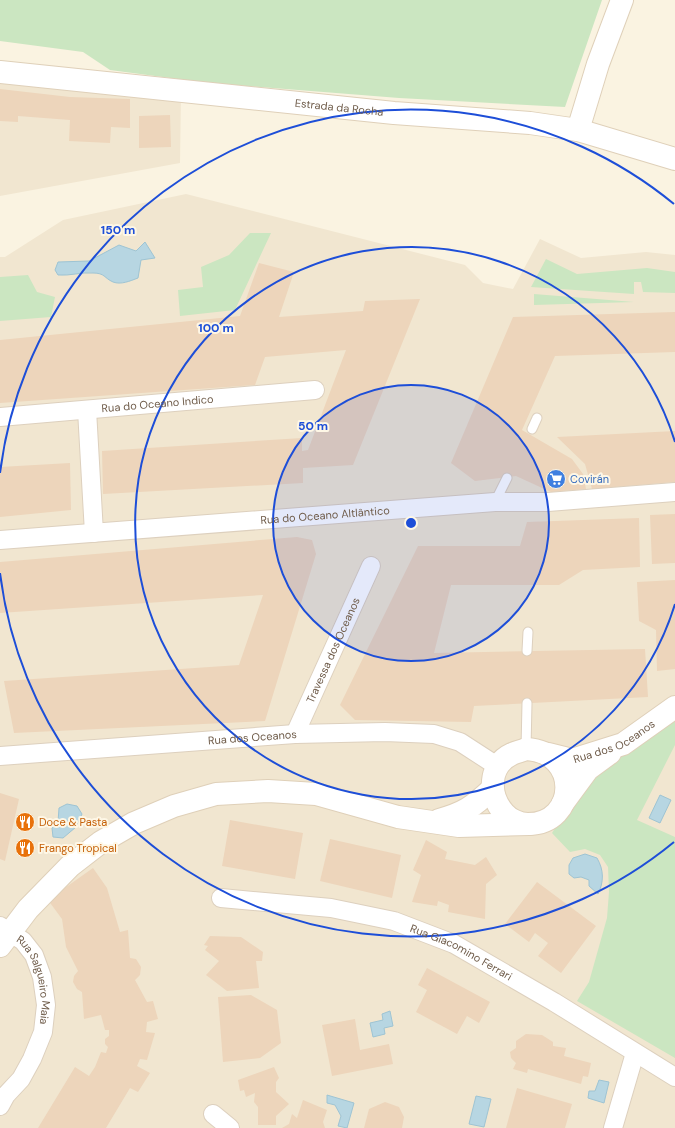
<svg xmlns="http://www.w3.org/2000/svg" width="675" height="1128" font-family="'DM Sans',sans-serif">
  <style>
    .residential { fill: #f1e6d0 }
    .green { fill: #cbe6c1 }
    .water { fill: #b7d6e2; stroke: #9ec4d3 }
    .building { fill: #edd5bb }
    .lines { fill: none; stroke-linecap: round; stroke-linejoin: round }
    .lane-casing { stroke: #ddd0be; stroke-width: 11 }
    .street-casing { stroke: #ddd0be; stroke-width: 20 }
    .secondary-casing { stroke: #dfd0b9; stroke-width: 24 }
    .lane { stroke: #fff; stroke-width: 9 }
    .street { stroke: #fff; stroke-width: 18 }
    .secondary { stroke: #fff; stroke-width: 22 }
    .ring { fill: none; stroke: #1d4ed8; stroke-width: 2 }
    .labels { text-anchor: middle; dominant-baseline: central; stroke-width: 4; stroke-linejoin: round; paint-order: stroke }
    .street-label { font-size: 11px; fill: #6f5c4a; stroke: #fef7e6 }
    .shop-label { font-size: 11px; fill: #366cbe; stroke: #fef7e6; text-anchor: start }
    .food-label { font-size: 11px; fill: #c56008; stroke: #fef7e6; text-anchor: start }
    .centre { fill: #1d4ed8; stroke: #fef7e6; stroke-width: 2 }
    .ring-label { font-size: 12px; text-anchor: middle; font-weight: bold; fill: #1d4ed8; stroke: #fef7e6; stroke-width: 4; stroke-linejoin: round; paint-order: stroke }
  </style>
  <rect width="100%" height="100%" fill="#faf3e1"/>
  <g class="residential">
    <path d="M0,72l181,19 -1,72 -180,33z"/>
    <path d="M186,194l279,71 18,18 30,6 27,-50 41,19 65,-6 29,3v873h-675v-871h5l58,-37z"/>
  </g>
  <g class="green">
    <path d="M0,0h602l-37,107 -166,-9 -191,-15 -98,-13 -27,-18 -83,-11z"/>
    <path d="M250,233h21l-36,77 -55,6 -2,-26 25,-3 -2,-20 28,-12z"/>
    <path d="M546,259l31,15 70,-6 28,4v21l-32,-1 -2,-10h-7v12l-103,-7z"/>
    <path d="M28,275l9,17 18,5 -4,20 -51,4v-44z"/>
    <path d="M534,294l100,8 -100,3z"/>
    <path d="M675,716v29l-38,75 38,17v221l-98,-57 12,-19 18,-64 2,-26 -1,-25 -8,-12 -15,-6 -15,3 -18,-19 13,-20 27,-32 48,-40z"/>
  </g>
  <g class="water">
    <path d="M145,242l10,16 -14,2 -3,18c-8,3 -17,7 -25,4 -9,-4 -8,-9 -20,-9 -12,-1 -23,3 -35,2l-3,-5 3,-8 31,-1 30,-16 17,6z"/>
    <path d="M660,795l11,5 -11,23 -11,-5z"/>
    <path d="M67,804l10,2 5,8 -6,13 -13,11 -10,-1 -1,-9 6,-6 1,-14z"/>
    <path d="M585,854l12,4c7,12 7,24 1,36l-9,-8v-6l-8,-3 -7,1 -5,-4v-9l4,-7z"/>
    <path d="M390,1011l3,15 -9,2 1,6 -12,3 -3,-14 13,-3 -1,-6z"/>
    <path d="M599,1080l10,2 -5,21 -16,-5 1,-7h6z"/>
    <path d="M327,1095l27,8 -7,25 -9,-2 3,-10 -6,-11 -8,-2z"/>
    <path d="M476,1096l15,3 -7,28 -15,-3z"/>
  </g>
  <g class="building">
    <path d="M0,89l70,8 60,2v29l-19,-1 -1,16 -41,-2 1,-21 -52,-4v6l-18,-1z"/>
    <path d="M170,115l1,32 -32,1v-32z"/>
    <path d="M259,263l35,9 -15,45 84,-6 2,-10 55,-2 -67,166 -50,3v15l-200,11 -1,-43 200,-13v13l6,-1 38,-100 -81,7 -10,28 -255,18v-63l240,-24z"/>
    <path d="M675,312v40l-120,4 -33,74 50,29 11,15 3,15 -35,3 -35,-16 -41,5 -24,-18 62,-146z"/>
    <path d="M675,431v51l-83,7 -7,-25 -28,-27z"/>
    <path d="M70,463l1,47 -71,7v-50z"/>
    <path d="M675,514v49l-23,1 -2,-49z"/>
    <path d="M639,518l1,49 -57,3 -24,15h-108l-17,68 211,-4 3,48 -174,9 -3,16 -116,-2 -15,-15 78,-159h102l7,-24z"/>
    <path d="M297,537l15,3 4,14 -51,167 -251,12 -10,-52 235,-16 24,-70 -263,18v-51z"/>
    <path d="M675,580v89l-18,2 -1,-41 -17,-9 -2,-39z"/>
    <path d="M0,793l19,6 -14,62 -5,-2z"/>
    <path d="M230,820l73,13 -8,46 -73,-13z"/>
    <path d="M330,839l71,16 -9,43 -72,-17z"/>
    <path d="M426,840l21,12 -2,7 30,6 11,-8 11,18 -11,9 -1,35 -37,-7 1,-7 -11,-4 -1,5 -25,-4 9,-27 -8,-5z"/>
    <path d="M93,868l14,20 13,44 8,-2 2,28 6,1 5,8 -1,8 -5,5 12,22 6,-1 5,18 -11,3 -1,10 9,1 -8,27 -7,-1 -3,7 13,7 -12,19 -8,-4 -24,40h-68l37,-61 14,9 6,-9 6,-15 5,1 2,-6 -3,-3v-5l4,-3v-6h-4l-4,-15 -17,4 -2,-27 -5,-3 -4,-7 1,-6 4,-5 -12,-24 -4,-28 -14,-19z"/>
    <path d="M537,882l59,44 -35,47 -23,-17 10,-13 -13,-10 -6,9 -24,-18z"/>
    <path d="M210,936l31,1 22,15 -1,9h-6l3,27 -32,3 -21,-16 13,-14 -14,-11 3,-4 -4,-1z"/>
    <path d="M427,968l63,34 -11,21 -12,-7 -10,18 -41,-22 11,-22 -9,-5z"/>
    <path d="M251,995l26,15 4,33 -21,15 -37,4 -5,-65z"/>
    <path d="M355,1019l5,31 29,-6 4,20 -61,12 -10,-51z"/>
    <path d="M526,1034l16,1 11,7v4l13,2 -2,8 27,7 -3,14 -5,-1 -2,8 -53,-15 -1,4 -14,-4 3,-6 -5,-5 -1,-6 6,-4v-7z"/>
    <path d="M274,1067l5,11 -3,4v10l13,12 -13,12v9h-18v-18l-4,-5 1,-9 -9,4 -2,-7 -4,1 -2,-11z"/>
    <path d="M517,1088l55,16 -7,24h-59z"/>
    <path d="M303,1100l24,10 -4,12 2,6h-43l7,-4 3,-10 5,4z"/>
    <path d="M385,1102l14,5 5,10 -2,11h-38l5,-19z"/>
  </g>
  <g class="lines">
    <g class="lane-casing">
      <g id="lane">
        <path d="M532,429l5,-11"/>
        <path d="M495,502l12,-24"/>
        <path d="M527,651l1,-19"/>
        <path d="M526,749l1,-46"/>
      </g>
    </g>
    <g class="street-casing">
      <g id="street">
        <path d="M87,410l7,123"/>
        <path id="s1" d="M0,417l315,-27"/>
        <path id="s2" d="M0,540l495,-38h53l127,-10"/>
        <path id="s3" d="M295,734l76,-168"/>
        <path id="s4" d="M0,756l295,-22 90,-2 49,2 26,8 37,24"/>
        <path id="s5" d="M221,898l110,10 63,13 60,23 100,58 121,75"/>
        <path id="s6" d="M0,926l23,15 11,14 8,22 4,28 -3,27 -11,27 -11,20 -15,16 -6,11"/>
        <path d="M213,1114l17,14"/>
        <path d="M613,1128l22,-75"/>
      </g>
    </g>
    <g class="secondary-casing">
      <g id="secondary">
        <path id="s7" d="M0,72l394,41 136,10 48,7 97,29"/>
        <path d="M578,130l20,-66 24,-64"/>
        <path d="M526,749c55,3 52,75 2,75 -9,0 -19,-5 -24,-11 -16,-18 -16,-48 8,-59 4,-2 10,-3 14,-5z"/>
        <path id="s8" d="M548,754l24,6 51,-16 52,-37"/>
        <path d="M563,803l25,-34 22,-16"/>
        <path d="M439,820c25,-7 34,-13 53,-31"/>
        <path d="M0,946l28,-37 42,-43 31,-24 33,-19 40,-17 42,-12 52,-3 48,3 82,23 61,9 70,-2"/>
      </g>
    </g>
    <use href="#lane" class="lane"/>
    <use href="#street" class="street"/>
    <use href="#secondary" class="secondary"/>
  </g>
  <circle cx="411" cy="523" r="138" fill="#1d4ed8" fill-opacity=".12"/>
  <g class="ring">
    <circle cx="411" cy="523" r="138"/>
    <path d="M675 604A276 276 0 1 1 675 442"/>
    <path d="M674 842A414 414 0 0 1 0 573M0 473A414 414 0 0 1 674 204"/>
  </g>
  <defs>
    <g id="supermarket-disc" transform="scale(1)"><circle r="9.5" fill="#3f7fe0" stroke="#fef7e6"/><path d="M-6-5.5h2.5l.6 2H6L4.5 2H-2.5L-4.4-4H-6ZM-1.5 3.2a1.3 1.3 0 1 0 .1 0ZM3 3.2a1.3 1.3 0 1 0 .1 0Z" fill="#fff"/></g>
    <g id="restaurant-disc" transform="scale(1)"><circle r="9.5" fill="#e8710a" stroke="#fef7e6"/><path d="M-5-6h1v4h1v-4h1v4h1v-4h1v5L-1.5 .5V6h-2V.5L-5-1ZM5-6V6H3V1.5H1.5Q1.5-4 5-6Z" fill="#fff"/></g>
  </defs>
  <g fill-rule="evenodd">
    <use href="#supermarket-disc" x="556" y="479"/>
    <use href="#restaurant-disc" x="25" y="822"/>
    <use href="#restaurant-disc" x="25" y="848"/>
  </g>
  <g class="labels">
    <g class="street-label">
      <text stroke="none"><textPath href="#s7" startOffset="341">Estrada da Rocha</textPath></text>
      <text stroke="none"><textPath href="#s1" startOffset="158">Rua do Oceano Indico</textPath></text>
      <text stroke="none"><textPath href="#s2" startOffset="326">Rua do Oceano Altlântico</textPath></text>
      <text stroke="none"><textPath href="#s3" startOffset="92">Travessa dos Oceanos</textPath></text>
      <text stroke="none"><textPath href="#s4" startOffset="253">Rua dos Oceanos</textPath></text>
      <text stroke="none"><textPath href="#s8" startOffset="71">Rua dos Oceanos</textPath></text>
      <text stroke="none"><textPath href="#s5" startOffset="249">Rua Giacomino Ferrari</textPath></text>
      <text stroke="none"><textPath href="#s6" startOffset="69">Rua Salgueiro Maia</textPath></text>
    </g>
    <g class="shop-label">
      <text x="570" y="479">Covirán</text>
    </g>
    <g class="food-label">
      <text x="39" y="822">Doce &amp; Pasta</text>
      <text x="39" y="848">Frango Tropical</text>
    </g>
  </g>
  <circle cx="411" cy="523" r="6" class="centre"/>
  <g class="ring-label">
    <text x="118" y="234">150 m</text>
    <text x="216" y="332">100 m</text>
    <text x="313" y="430">50 m</text>
  </g>
</svg>
